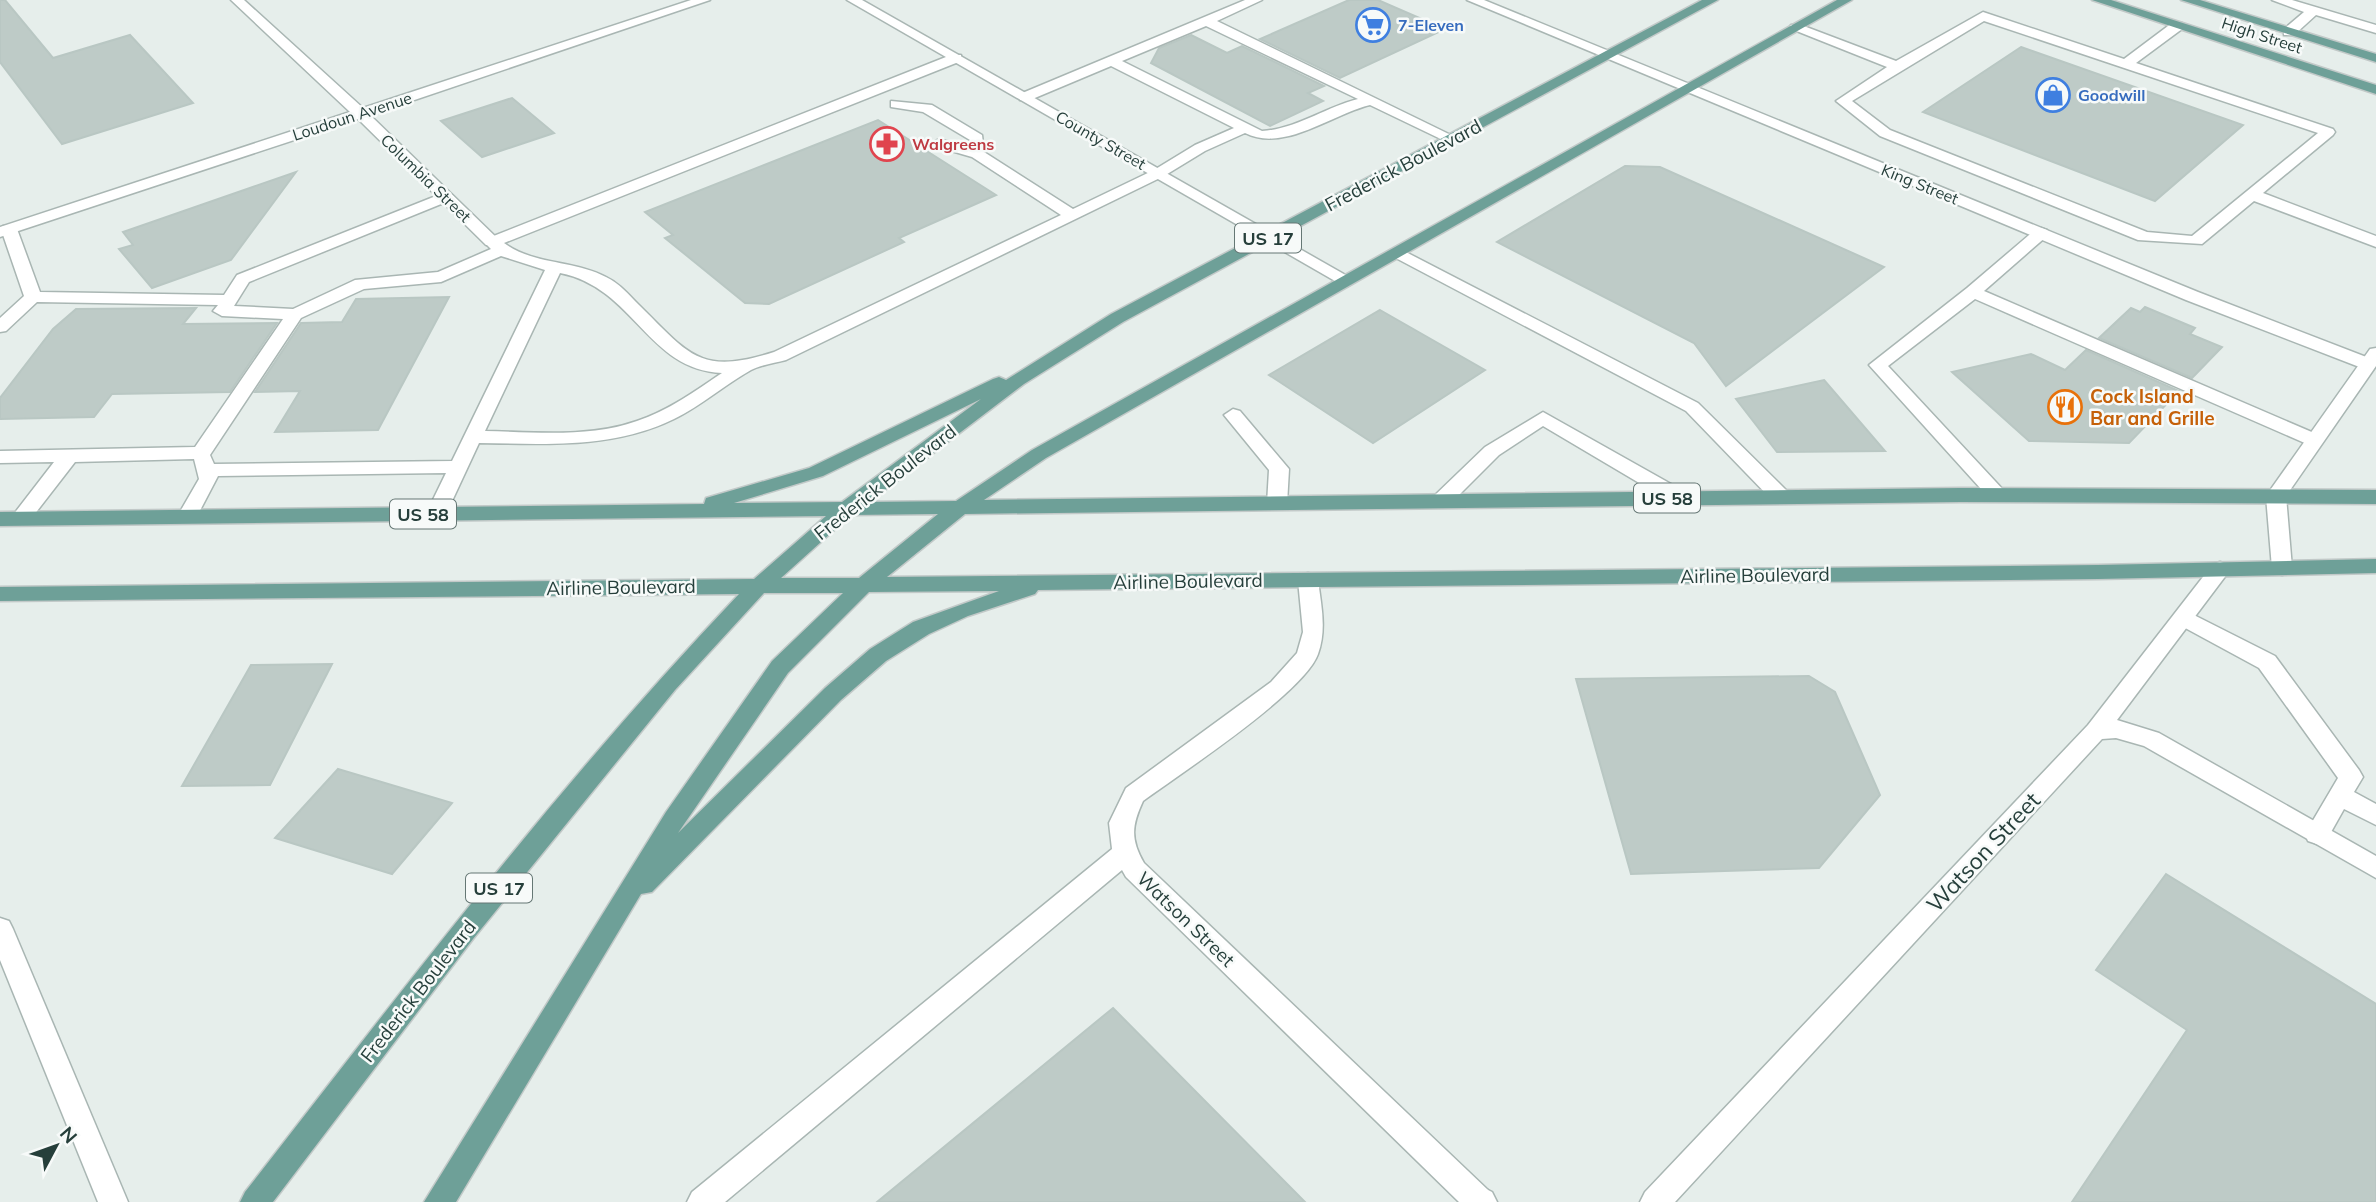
<svg xmlns="http://www.w3.org/2000/svg" width="2376" height="1202" font-family="Mulish,sans-serif">
  <style>
    .building { fill: #becbc7; stroke: #b9c7c3; stroke-width: 2 }
    .lines { fill: none; stroke-linecap: round; stroke-linejoin: round }
    .service-casing { stroke: #a9b6b3; stroke-width: 3 }
    .minor-casing { stroke: #a9b6b3; stroke-width: 3 }
    .tertiary-casing { stroke: #a9b6b3; stroke-width: 3 }
    .primary-casing { stroke: #c2c9c8; stroke-width: 3 }
    .service { fill: #fff; fill-rule: evenodd }
    .minor { fill: #fff; fill-rule: evenodd }
    .tertiary { fill: #fff; fill-rule: evenodd }
    .primary { fill: #6ea098; fill-rule: evenodd }
    .labels { text-anchor: middle; dominant-baseline: central; stroke-width: 5; stroke-linejoin: round; paint-order: stroke }
    .far-shop-label { font-size: 16px; font-weight: bold; fill: #366cbe; stroke: #f7faf9; text-anchor: start }
    .far-street-label { font-size: 16px; fill: #263f3b; stroke: #f7faf9 }
    .far-health-label { font-size: 16px; font-weight: bold; fill: #be3a42; stroke: #f7faf9; text-anchor: start }
    .shield { fill: #f7faf9; stroke: #657774; stroke-width: 2 }
    .shield-label { font-size: 18px; font-weight: bold; fill: #263f3b }
    .street-label { font-size: 19px; fill: #263f3b; stroke: #f7faf9 }
    .food-label { font-size: 19px; font-weight: bold; fill: #c56008; stroke: #f7faf9; text-anchor: start }
    .near-street-label { font-size: 23px; fill: #263f3b; stroke: #f7faf9 }
  </style>
  <rect width="100%" height="100%" fill="#e6eeeb"/>
  <g class="building">
    <path d="M0,0h5l48,58 77,-23 63,68 -131,41 -62,-82z"/>
    <path d="M1349,0h29l67,29 -105,49 -80,-39z"/>
    <path d="M1191,35l36,18 15,-7 82,40 -16,7 15,8 -53,25 -119,-63 8,-15z"/>
    <path d="M2021,47l222,78 -88,76 -232,-89z"/>
    <path d="M512,98l42,35 -72,24 -41,-36z"/>
    <path d="M878,120l118,75 -97,43 5,4 -135,62 -24,-1 -80,-65 8,-3 -28,-23z"/>
    <path d="M1625,166l35,1 224,100 -158,119 -32,-43 -197,-101z"/>
    <path d="M296,172l-65,88 -79,28 -33,-39 14,-4 -10,-13z"/>
    <path d="M449,297l-71,133 -103,2 25,-41 -45,1 46,-69 41,-1 14,-23z"/>
    <path d="M2145,307l50,21 -5,6 32,13 -30,31 -93,-40 32,-30 9,4z"/>
    <path d="M196,308l-13,16 94,-1 -47,69 -118,2 -18,23 -94,2v-21l53,-69 23,-20z"/>
    <path d="M1380,310l105,60 -112,73 -104,-68z"/>
    <path d="M2086,350l93,41 -50,52 -100,-2 -77,-69 79,-18 34,16z"/>
    <path d="M1824,380l61,71 -108,1 -41,-53z"/>
    <path d="M332,664l-62,121 -88,1 69,-121z"/>
    <path d="M1809,676l26,16 45,103 -61,73 -188,6 -55,-195z"/>
    <path d="M338,769l114,34 -60,71 -117,-36z"/>
    <path d="M2166,874l210,130v198h-304l115,-172 -91,-60z"/>
    <path d="M1113,1008l192,194h-428z"/>
  </g>
  <g class="lines">
    <g class="service-casing">
      <g id="service">
        <path d="M1245,0h17l-45,21 242,118 -7,4 -5,-1 -77,-37c-38,9 -86,48 -125,28l-40,18 -41,25 -378,184c-11,3 -26,5 -35,10 -27,15 -50,36 -77,49 -61,30 -129,25 -195,24l-33,71 -3,5h-14l-3,-5 20,-41 -228,3 -24,46h-14l-3,-5 22,-38 -5,-20 -119,3 -48,62h-14l-3,-5 44,-57 -54,1v-12l195,-4 88,-128 -61,-3 -9,-5 5,-6 -181,-3 -31,29 -6,1v-14l24,-22 -23,-67 2,-3h12l2,3 23,63 184,3 13,-20 204,-81h10l3,3 -3,3 -202,82 -15,24 59,3 62,-29 83,-8 53,-23 -7,-7 2,-3 465,-184h10v6l-457,182c30,22 70,17 102,34 13,6 23,18 33,28 50,49 60,71 135,47l287,-137 -89,-58 -38,-11 -2,-3 7,-4 31,8v-7l-47,-28 -32,-5v-6l41,4 50,30 2,17 89,57 81,-39 41,-25 39,-17 -123,-62 -81,34h-10v-6zM1206,26l152,73c-32,8 -62,30 -96,32l-140,-70zM501,256l44,14 -93,191 -238,3 -4,-9 91,-137 63,-29 77,-7zM560,273c75,15 87,97 162,100 -27,18 -54,38 -85,48 -48,17 -102,11 -152,10z"/>
        <path d="M2272,0h20l84,25v8l-60,-18 -22,20h-10v-6l20,-17z"/>
        <path d="M1983,12l141,47 48,-36h10v6l-46,34 197,66 2,3 -2,3 -70,58 113,43v11l-122,-46 -52,43 -64,-4 -258,-104 -44,-35 51,-34 -98,-39 2,-3h10l95,36zM1984,21l334,112 -126,103 -45,-4 -257,-102 -38,-29z"/>
        <path d="M2041,228l6,2 2,3 -2,3 -63,55 337,145 2,4 -2,4h-14l-332,-145 -87,67 120,129 -3,5h-14l-122,-135 98,-77 68,-58z"/>
        <path d="M1398,248l300,155 90,89 3,5 -3,5h-14l-88,-91 -294,-155 -2,-3z"/>
        <path d="M1233,409l7,2 49,58 -2,35 -3,5h-14l-3,-5 2,-34 -45,-55z"/>
        <path d="M1543,412l144,81 3,5 -3,5h-14l-130,-77 -44,29 -52,52h-14l-3,-5 3,-5 52,-50z"/>
        <path d="M1308,573l7,2 3,5c3,25 9,49 0,74 -13,38 -138,120 -175,147 -11,24 -13,38 1,62l344,327 4,12h-33l-333,-325 -4,-7 -397,332h-38l5,-10 420,-343 -3,-26 17,-35 145,-106 26,-29 6,-21 -5,-52 3,-5z"/>
        <path d="M2184,610l91,46 84,114 4,7 -9,15 22,12v21l-32,-16 -18,32 -9,3 -9,-3 -3,-7 33,-56 -79,-110 -83,-45 -3,-5 3,-5z"/>
      </g>
    </g>
    <g class="minor-casing">
      <g id="minor">
        <path d="M231,0h13l119,108 328,-108h19l-340,115 128,124 2,3 -2,3h-12l-128,-126 -358,118v-10l350,-115z"/>
        <path d="M847,0h15l494,281 -8,5 -6,-1z"/>
        <path d="M2376,348v18l-90,130 6,72 -3,5 -7,2 -7,-2 -3,-5 -6,-72 104,-147z"/>
        <path d="M2220,562l7,2 3,5 -3,5 -110,146 42,13 217,123v22l-232,-132 -28,-8 -14,1 -427,463h-35l5,-10 443,-467 125,-161z"/>
        <path d="M0,918l9,3 4,8 115,273h-30l-98,-242z"/>
        <path d="M1478,1185l14,7 5,10h-33l4,-12z"/>
      </g>
    </g>
    <g class="tertiary-casing">
      <path id="tertiary" d="M1467,0h17l714,292 176,68 2,5 -8,4 -6,-1 -176,-68z"/>
    </g>
    <g class="primary-casing">
      <g id="primary">
        <path d="M1702,0h16l-595,322 -99,62 -155,118 87,-1 76,-51 805,-450h15l-806,458 -62,42 976,-12 416,2v14l-416,-2 -995,12 -78,63 1211,-12 278,-6v14l-278,6 -1060,11 -3,4 -67,22 -39,18 -43,27 -45,39 -189,192 -11,2 -185,308h-32l242,-390 106,-151 71,-68h-79l-89,97 -202,249 -200,263h-33l5,-10c159,-204 316,-411 494,-598l-739,7v-14l754,-8 72,-63 -826,10v-14l704,-8 2,-6 103,-30 184,-89 6,-2 7,3 105,-66zM981,399l-139,103 -108,1 89,-27zM938,514l-79,64h-78l70,-63zM999,591l-86,31 -43,27 -45,39 -147,145 110,-160 81,-81z"/>
        <path d="M2092,0h19l265,85v9z"/>
        <path d="M2181,0h19l176,54v8z"/>
      </g>
    </g>
    <use href="#service" class="service"/>
    <use href="#minor" class="minor"/>
    <use href="#tertiary" class="tertiary"/>
    <use href="#primary" class="primary"/>
  </g>
  <defs>
    <g id="supermarket-ring" transform="scale(1.75)"><circle r="9.5" fill="#f7faf9" stroke="#3f7fe0" stroke-width="1.5"/><path d="M-6-5.5h2.5l.6 2H6L4.5 2H-2.5L-4.4-4H-6ZM-1.5 3.2a1.3 1.3 0 1 0 .1 0ZM3 3.2a1.3 1.3 0 1 0 .1 0Z" fill="#3f7fe0"/></g>
    <g id="shop-ring" transform="scale(1.75)"><circle r="9.5" fill="#f7faf9" stroke="#3f7fe0" stroke-width="1.5"/><path d="M-5-2.5h2.3a2.7 3.5 0 0 1 5.4 0H5L5.5 6h-11ZM-1.5-2.5h3a1.5 2.3 0 0 0-3 0Z" fill="#3f7fe0"/></g>
    <g id="pharmacy-ring" transform="scale(1.75)"><circle r="9.5" fill="#f7faf9" stroke="#e0444e" stroke-width="1.5"/><path d="M-2-6h4v4h4v4h-4v4h-4v-4h-4v-4h4Z" fill="#e0444e"/></g>
    <g id="restaurant-ring" transform="scale(1.75)"><circle r="9.5" fill="#f7faf9" stroke="#e8710a" stroke-width="1.5"/><path d="M-5-6h1v4h1v-4h1v4h1v-4h1v5L-1.5 .5V6h-2V.5L-5-1ZM5-6V6H3V1.5H1.5Q1.5-4 5-6Z" fill="#e8710a"/></g>
  </defs>
  <g fill-rule="evenodd">
    <use href="#supermarket-ring" x="1373" y="25"/>
    <use href="#shop-ring" x="2053" y="95"/>
    <use href="#pharmacy-ring" x="887" y="144"/>
    <use href="#restaurant-ring" x="2065" y="407"/>
  </g>
  <g class="labels">
    <g class="far-shop-label">
      <text x="1398" y="25">7-Eleven</text>
      <text x="2078" y="95">Goodwill</text>
    </g>
    <g class="far-street-label">
      <text transform="translate(2262 35) rotate(18)">High Street</text>
      <text transform="translate(352 116) rotate(-18)">Loudoun Avenue</text>
      <text transform="translate(1101 140) rotate(30)">County Street</text>
      <text transform="translate(426 178) rotate(44)">Columbia Street</text>
      <text transform="translate(1920 184) rotate(22)">King Street</text>
    </g>
    <g class="far-health-label">
      <text x="912" y="144">Walgreens</text>
    </g>
    <g class="shield">
      <rect x="1235" y="223.5" width="66" height="29" rx="5"/>
      <rect x="1634" y="483.5" width="66" height="29" rx="5"/>
      <rect x="390" y="499.5" width="66" height="29" rx="5"/>
      <rect x="466" y="873.5" width="66" height="29" rx="5"/>
    </g>
    <g class="shield-label">
      <text x="1268" y="238">US 17</text>
      <text x="1667" y="498">US 58</text>
      <text x="423" y="514">US 58</text>
      <text x="499" y="888">US 17</text>
    </g>
    <g class="street-label">
      <text transform="translate(1403 165) rotate(-28)">Frederick Boulevard</text>
      <text transform="translate(885 482) rotate(-38)">Frederick Boulevard</text>
      <text transform="translate(1755 575) rotate(-1)">Airline Boulevard</text>
      <text transform="translate(1188 581) rotate(-1)">Airline Boulevard</text>
      <text transform="translate(621 587) rotate(-1)">Airline Boulevard</text>
      <text transform="translate(1186 919) rotate(44)">Watson Street</text>
      <text transform="translate(418 991) rotate(-52)">Frederick Boulevard</text>
    </g>
    <g class="food-label">
      <text x="2090" y="396">Cock Island<tspan x="2090" dy="22">Bar and Grille</tspan></text>
    </g>
    <g class="near-street-label">
      <text transform="translate(1983 852) rotate(-47)">Watson Street</text>
    </g>
  </g>
  <g transform="translate(56 1146) rotate(49)" stroke="#f7faf9" stroke-width="5" paint-order="stroke">
  <path d="M0-5L12 26L0 18L-12 26Z" fill="#263f3b"/>
  <text y="-10" font-size="19" font-weight="bold" text-anchor="middle" fill="#263f3b">N</text>
  </g>
</svg>
